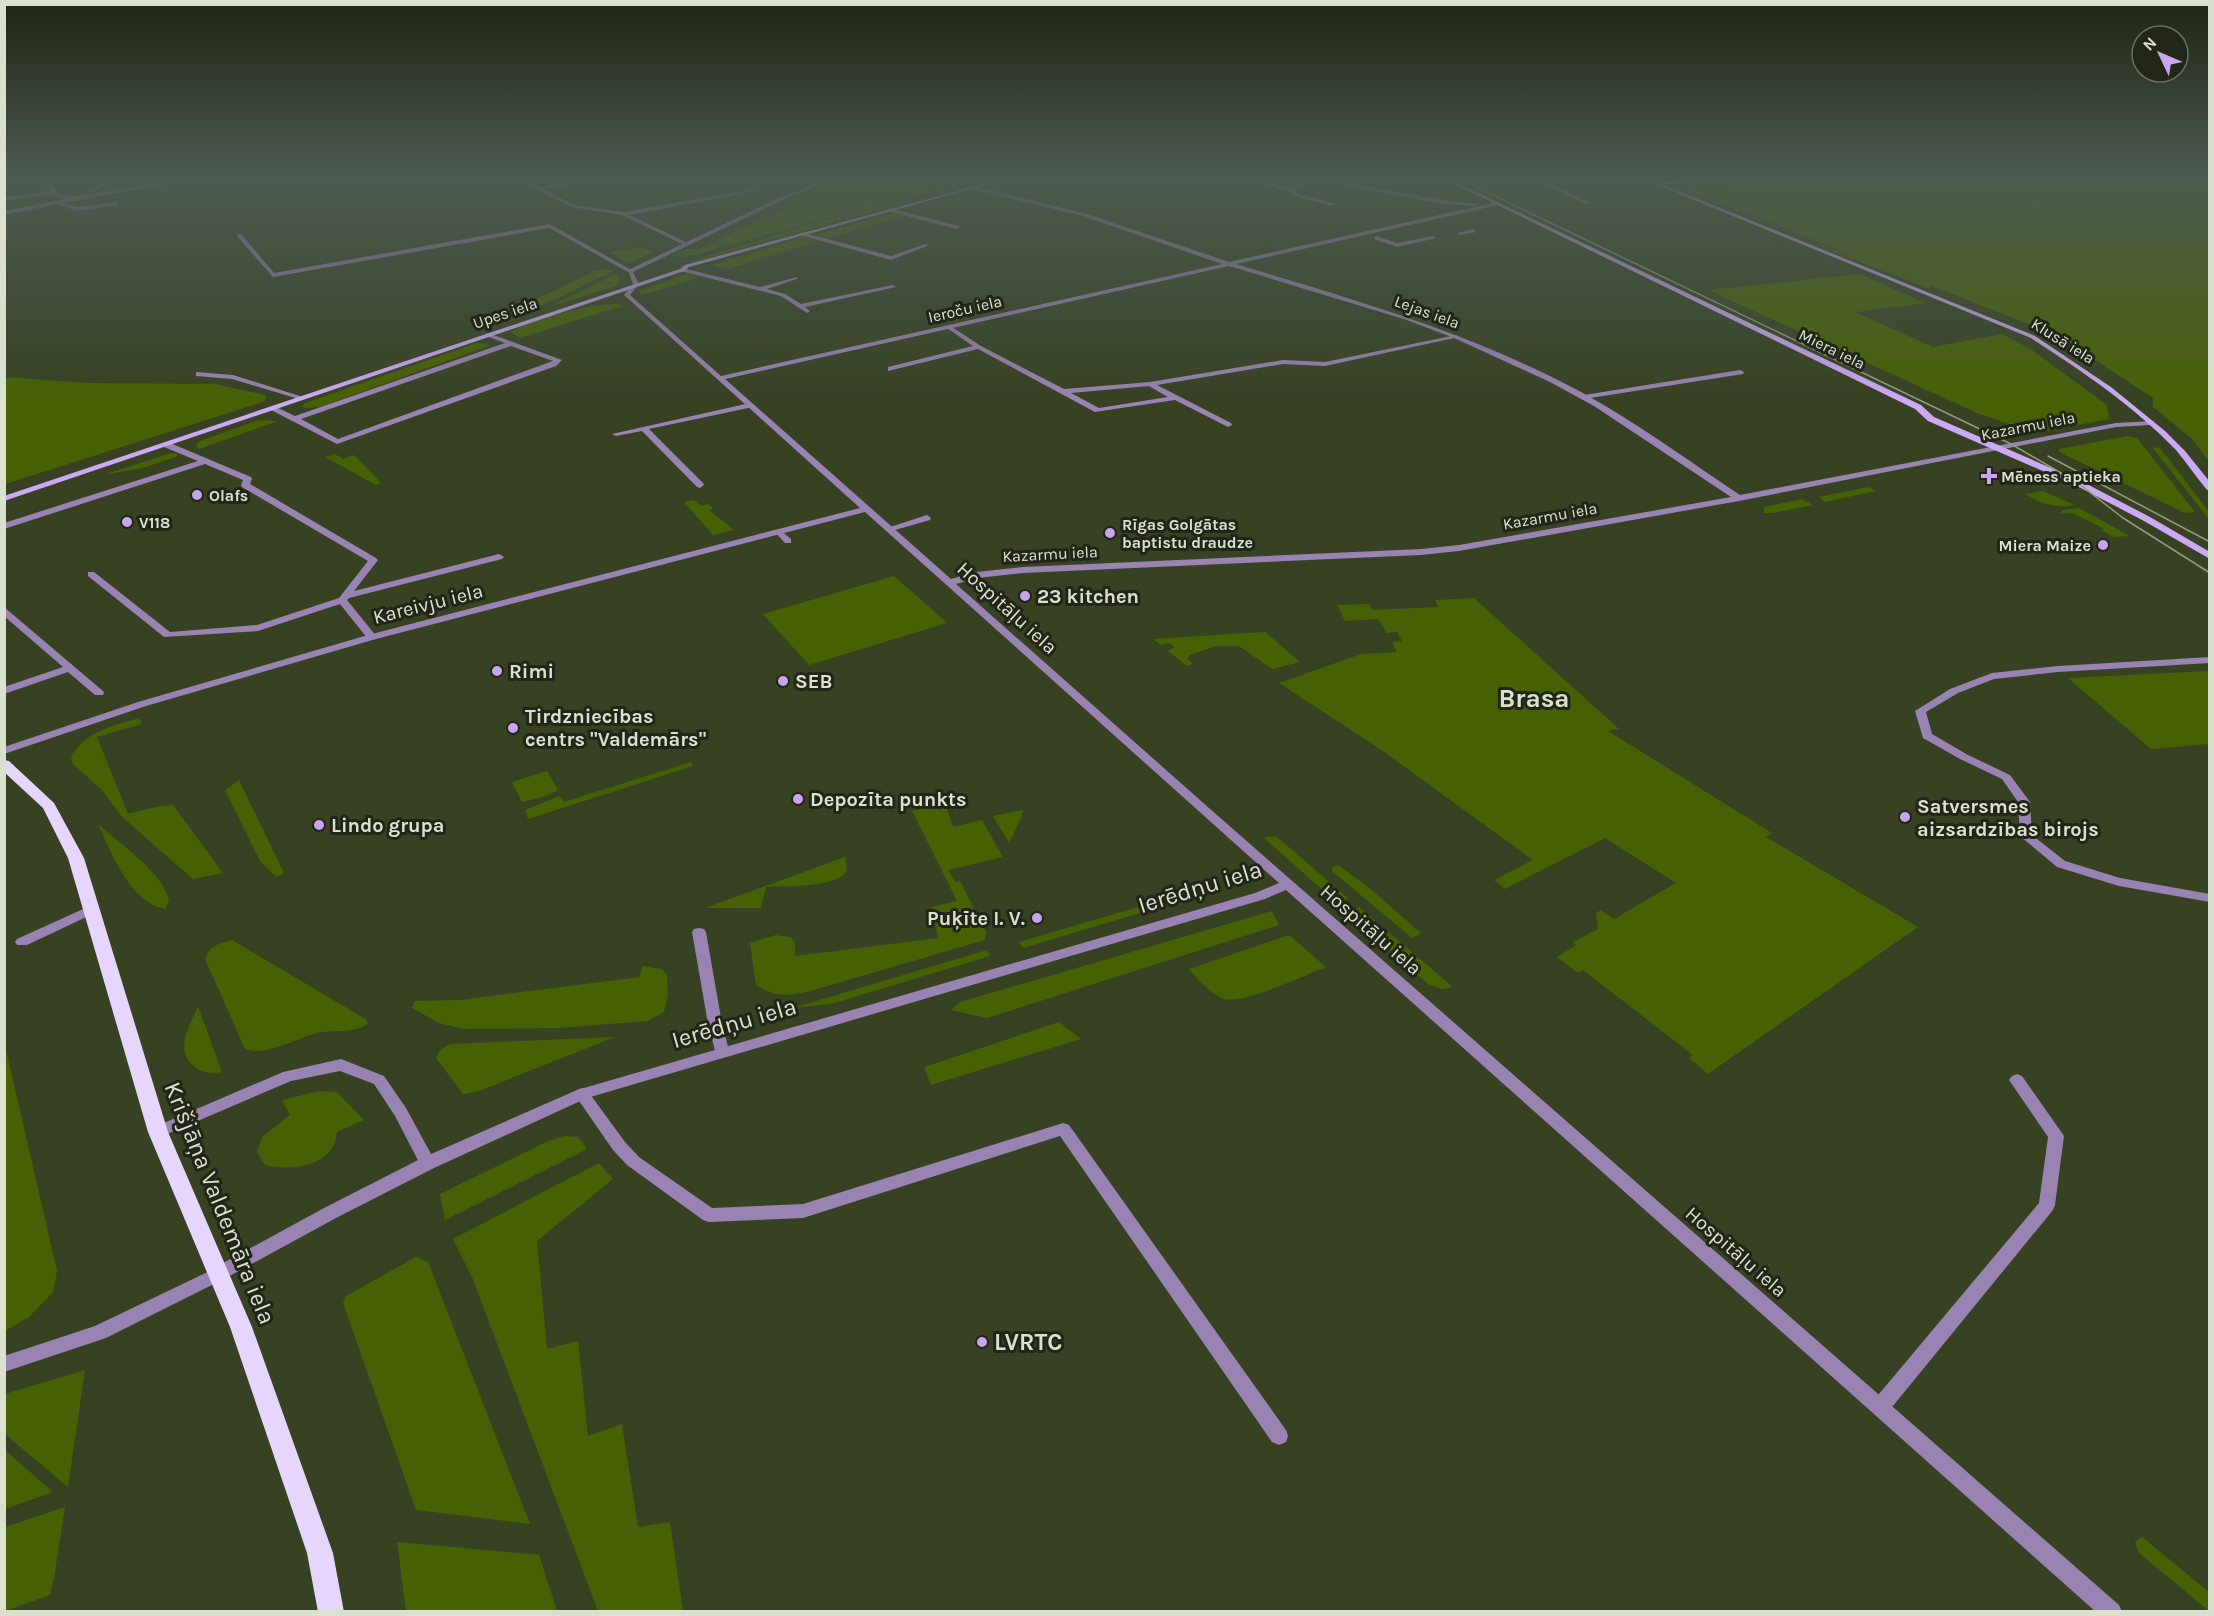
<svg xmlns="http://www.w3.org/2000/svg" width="2214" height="1616" font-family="Karla,sans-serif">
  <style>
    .green { fill: #486004 }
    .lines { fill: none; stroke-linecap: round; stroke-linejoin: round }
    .lane { fill: #9883b2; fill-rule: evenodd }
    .street { fill: #9883b2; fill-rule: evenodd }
    .secondary { fill: #cca9f5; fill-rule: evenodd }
    .primary { fill: #e6d5fc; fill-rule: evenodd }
    .tram { stroke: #919a82; stroke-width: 1.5 }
    .poi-dot { fill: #c8a6ef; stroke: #212618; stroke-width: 2 }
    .labels { text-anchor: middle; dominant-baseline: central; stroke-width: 6; stroke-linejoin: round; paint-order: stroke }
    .far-street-label { font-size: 16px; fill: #dae1cf; stroke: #212618 }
    .far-poi-label { font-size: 16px; font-weight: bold; fill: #dae1cf; stroke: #212618; text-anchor: start }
    .poi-label { font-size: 20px; font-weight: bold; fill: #dae1cf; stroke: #212618; text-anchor: start }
    .street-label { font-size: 20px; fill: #dae1cf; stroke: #212618 }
    .near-street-label { font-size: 24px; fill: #dae1cf; stroke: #212618 }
    .near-poi-label { font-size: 24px; font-weight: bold; fill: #dae1cf; stroke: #212618; text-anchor: start }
    .district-label { font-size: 26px; font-weight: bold; fill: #dae1cf; stroke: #212618 }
  </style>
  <rect width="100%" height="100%" fill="#374223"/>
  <g class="green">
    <path d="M132,175h75l-91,15h-14z"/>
    <path d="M849,175h32l65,14 -67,15 -192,53 -16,-1 15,-7h14l94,-46 -9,-3z"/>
    <path d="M1834,175h375v286l-18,-23 -38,-31v-9l-96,-63 -128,-50 1,4 -112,-43 36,10 -167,-67z"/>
    <path d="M917,199l-224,63 -2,-1 123,-38 81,-21z"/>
    <path d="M893,213l14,3 -79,22 -14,-3z"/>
    <path d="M804,237l13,4 -89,28 -16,-4z"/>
    <path d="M641,247l12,5 -24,12 -19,-12z"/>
    <path d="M609,269l5,2 -73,35 -11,-4 65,-31z"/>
    <path d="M616,274l5,6 -5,6 -67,21z"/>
    <path d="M687,274l11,4 -57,17 -2,-4z"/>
    <path d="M1860,274l65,29 -70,9 78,35 69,-13 30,16 75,55 2,14 -74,14 -58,-20 -269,-123z"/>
    <path d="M617,304l5,2 -102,32 -9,-6c18,-13 83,-29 106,-28z"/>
    <path d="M477,343l14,2 -171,62 -15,1 -3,-2 3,-3z"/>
    <path d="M4,377l85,6 126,1 50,11 2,3 -4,4 -258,82z"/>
    <path d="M259,420l19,1 -79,28 -3,-4 4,-4z"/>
    <path d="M2128,436l9,2 58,74 -10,1 -126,-61v-3z"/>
    <path d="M2152,447l8,1 49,64v7z"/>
    <path d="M171,453l7,1 -2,3 -33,11 -40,7z"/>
    <path d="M335,454l8,5 11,-4 27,28 -5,2 -51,-28z"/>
    <path d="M1868,487l8,4 -51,11 -7,-5z"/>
    <path d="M2043,491l32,14c-21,4 -33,-2 -51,-11z"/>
    <path d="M1802,499l11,6 -41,8h-8v-6z"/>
    <path d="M694,500l7,6 7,-2 5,4 -4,2 25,20 -21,5 -29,-33z"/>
    <path d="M2079,508l51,28 -16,1 -13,-7 3,-1c-4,-3 -29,-15 -33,-16 -4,0 -8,1 -11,1l3,-4z"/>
    <path d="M894,576l53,47 -138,42 -46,-51z"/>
    <path d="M1474,598l145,131 -11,2 164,102 -6,4 152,90 -210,147 -19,-16 4,-3 -110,-85 -5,3 -21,-16 19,-12 -3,-3 25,-13 -2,-16 5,-3 13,9 62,-36 -71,-45 -100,51 -11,-9 39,-20 -153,-111 -101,-66 82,-29 36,-2 -5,-10 10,-1 -5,-9 -10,1 -9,-14 -33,2 -8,-16 32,-1 3,6 66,-3 -3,-7z"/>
    <path d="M1265,632l35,30 -28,7 -33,-23h-23l-26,9 -3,4 6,5 -6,2 -19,-15 7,-4 -6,-4 -8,2 -8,-6z"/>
    <path d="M2209,671v73l-58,5 -83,-71z"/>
    <path d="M139,718l3,6 -45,13 31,77 32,-8 13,-1 50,68 -30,6 -71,-62 -20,-27 -29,-26 -2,-7c14,-26 42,-31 68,-39z"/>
    <path d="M876,739l36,72 33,-8 8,24 29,-7 21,37 -55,13 7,12 5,-1 26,51 -1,8 -178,52c-23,4 -30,5 -51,-7l-6,-42 26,-8 15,2 4,6v13l143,-18 -6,-31 25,-6z"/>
    <path d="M691,762l2,4 -165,53 -3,-9 34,-14 5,6z"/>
    <path d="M547,771l11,19 -12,6 -24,6 -10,-20z"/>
    <path d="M239,780l45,93 -8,4 -16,-16 -35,-71z"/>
    <path d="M1023,810l-1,6 -13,27 -16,-27z"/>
    <path d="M98,824c22,20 65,48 71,77l-4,8c-36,-7 -53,-56 -67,-85z"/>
    <path d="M1269,836l8,1 71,61 -11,5 -73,-65z"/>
    <path d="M845,857l2,14c-13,18 -60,14 -81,16l-5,21h-56z"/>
    <path d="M1338,865l29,21 54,47 -9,5 -80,-67v-4z"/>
    <path d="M1196,890l4,5 -177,53 -4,-6z"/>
    <path d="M1359,907l94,80 -11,2 -13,-4 -81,-72z"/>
    <path d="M1272,911l7,14 -292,93 -36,-8 9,-8z"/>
    <path d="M1289,935l37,32c-21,8 -81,37 -101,32 -14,-4 -27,-20 -36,-30z"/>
    <path d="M232,940l135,80 1,4c-14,9 -29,6 -46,8 -24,4 -53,25 -77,17l-40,-90c4,-13 14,-16 27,-19z"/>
    <path d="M987,950l3,6 -159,48 -38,4z"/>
    <path d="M642,966l19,3 6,5 1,20 -4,18 -17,9 -88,7 -95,1 -25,-6 -27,-15 2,-7 45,-1 181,-23z"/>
    <path d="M198,1006l24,66c-10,2 -19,1 -27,-5 -22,-17 -5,-41 3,-61z"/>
    <path d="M1059,1022l22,17 -150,46 -7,-18z"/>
    <path d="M615,1037l-136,54 -16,3 -27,-36 4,-8 10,-6z"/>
    <path d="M4,1041l53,230 -4,21 -24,25 -24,14z"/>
    <path d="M319,1091l18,1 27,28 -27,12c-3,35 -44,39 -72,33l-8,-13 5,-15 28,-22 -8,-15z"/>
    <path d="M565,1136l13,1 9,12 -142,71 -5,-26 108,-53z"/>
    <path d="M599,1163l14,16 -76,62 10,108 31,-8 10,95 34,-12 16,103 32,-5 13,89h-85l-126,-334 -19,-38z"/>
    <path d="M416,1257l12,5 102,262 -114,-14 -73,-207 3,-7z"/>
    <path d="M85,1370l-17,117 -63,-53v-40z"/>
    <path d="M5,1450l48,42 -48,17z"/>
    <path d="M65,1507l-11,71 -4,17 -45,16v-84z"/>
    <path d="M2142,1537l67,55v19l-70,-58 -4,-11z"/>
    <path d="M397,1542l142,13 18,56h-151z"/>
  </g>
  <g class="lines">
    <g class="lane">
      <path d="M124,175h5l-37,17 -5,-1z"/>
      <path d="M205,175h33l-34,5 -2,-2 -139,25 14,4 42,-5 -2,3 -40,6 -20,-7 -53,11v-4l61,-12 -12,-5 -49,7v-4l47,-6 -7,-8h-40v-4l43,1 12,14 12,3z"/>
      <path d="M509,175h5l25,12 87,-12 -2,1 -80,13 30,16 50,7 129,-23 3,2 -127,24 59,28 -2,3 -64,-31 -51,-8z"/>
      <path d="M1244,175l43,13 32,-10v2l-26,10 4,1 1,3 38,10 -3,2 -39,-10 -1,-3 -51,-15z"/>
      <path d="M1525,175h5l61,28 -5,1z"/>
      <path d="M889,208l70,18 1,1 -3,2 -70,-18z"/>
      <path d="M550,224l83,47 -5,1 -79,-44 -276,49 -37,-42 5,-1 33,39z"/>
      <path d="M1474,229l2,3 -16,3 -3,-2z"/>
      <path d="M801,232l90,24 34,-12 5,1 -39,15 -92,-25z"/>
      <path d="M1376,236l21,7 36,-7 3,2 -39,9 -23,-8z"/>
      <path d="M682,268l78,19 37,-10v2l-30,10 18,5 16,10 92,-19 3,2 -91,20 5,4 -3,2 -26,-17 -101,-25z"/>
      <path d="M949,325l32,21 83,43 86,-7 133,-22 42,2 131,-27 3,2 -134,29 -42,-2 -126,21 74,38 1,2 -4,2 -53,-27 -80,12 -117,-63 -90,22v-4l85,-21 -26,-18v-2zM1149,386l19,11 -69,11 -28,-15z"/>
      <path d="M488,333l74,27 -6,6 -219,78 -68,-35 7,-2 19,9 210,-73 -19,-7 -1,-1zM511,346l42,15 -215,78 -37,-20z"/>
      <path d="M1740,370l4,2 -1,2 -159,25 -4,-2 4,-2z"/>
      <path d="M196,372l37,3 73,23 -4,2 -70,-21 -36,-3z"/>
      <path d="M750,403l4,2 -1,2 -104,22 54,54 1,2 -4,3 -3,-1 -55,-56 -26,5 -4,-2z"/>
      <path d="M164,443h6l81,34 1,2 -2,5 126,74 2,2 -24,31 145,-37 5,3 -2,2 -153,39 -2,2 30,37 -5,3 -4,-1 -28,-35 -82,27 -94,6 -76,-61v-4h6l76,60 87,-7 82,-27 29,-37 -126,-74 -1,-2 2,-5 -38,-16 -201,65v-6l194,-62 -34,-14z"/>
      <path d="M927,515l4,3 -1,2 -42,12 -4,-3z"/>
      <path d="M779,529l12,10v4h-6l-10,-11z"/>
      <path d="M4,607l99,84 1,2 -1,2h-8l-27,-23 -64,22v-7l59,-20 -59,-51z"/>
      <path d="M2210,657v6l-152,9 -64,7 -36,14 -32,19 6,22 36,21 42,20 20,27 2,33 33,26 55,17 90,16v8l-91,-16 -62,-19 -37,-31 -2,-34 -16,-23 -42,-20 -37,-21 -8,-27 35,-22 42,-16 66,-7z"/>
      <path d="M92,905l7,4 -2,3 -70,33h-10l-2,-3 2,-3z"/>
      <path d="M699,928l5,1 2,3 15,86 8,33 -2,4 -5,1 -5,-1 -2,-4 -8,-33 -15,-86 2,-3z"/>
      <path d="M341,1059l43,17 22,32 30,55 -2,5 -6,1 -6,-1 -27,-52 -21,-32 -34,-13 -49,10 -133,57 -6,-2 -2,-4 2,-4 131,-56z"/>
      <path d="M2017,1074l5,2 42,60 -9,69 -2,5 -165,202 -7,3 -7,-3 -2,-6 2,-6 165,-197 9,-66 -39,-57 3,-4z"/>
      <path d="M582,1088l5,2 38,52 14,15 73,51 91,-4 260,-81 6,2 217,305 2,6 -2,6 -7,3 -7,-3 -212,-306 -257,82 -94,4 -6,-2 -76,-55 -14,-15 -36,-52 -3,-4 3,-4z"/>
      <path d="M218,1267l6,2 3,5 -3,5 -118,59 -102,34v-16l91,-30z"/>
    </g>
    <g class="street">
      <path d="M837,175h5l-55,23 -154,74 6,12 -9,11 91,81 501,-112 -139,-48 -111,-27 2,-3 113,28 142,48 268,-60 2,3 -263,59c109,33 218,64 320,115 65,32 124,76 184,116l376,-72 37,-2 1,2 -4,2 -34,2 -377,74 -280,50 -38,4 -398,18 -45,5 -22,6 253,224 910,797 3,7h-26l-810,-722 -21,9 -678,199 -153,70 -98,50 -112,61 -6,2 -6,-2 -3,-5 3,-5 112,-61 98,-50 155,-68 678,-197 24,-10 -414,-371 -489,127 -230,67 -142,48v-7l134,-45 230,-67 492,-127 -236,-213 9,-11 -5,-14 155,-74zM1229,266l178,54 47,18 96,44 44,24 137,91 -272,48 -38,4 -398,18 -46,5 -26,7 -226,-200z"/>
      <path d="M1290,175h8l144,25 35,4 -3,2 -32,-2z"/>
    </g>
    <g class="secondary">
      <path d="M1016,175h6l-333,92 -5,4 -680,230v-5l676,-227 5,-4z"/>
      <path d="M1436,175h5l480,230 13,12 147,64 69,36 60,35v7l-66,-38 -69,-36 -147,-64 -13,-12z"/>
      <path d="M1633,175h5l20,8 105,-8 -2,1 -97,9 371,151 76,51 54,44 20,20 25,31v8h-3c-11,-13 -20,-27 -31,-40 -42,-44 -94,-79 -145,-112z"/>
    </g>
    <path class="primary" d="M4,760l5,1 45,42 30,55 84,274 84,195 81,226 11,59h-26l-11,-59 -77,-226 -82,-195 -80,-274 -25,-50 -39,-36z"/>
    <g class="tram">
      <path d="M1451,175l560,269 67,39 45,35 87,55"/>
      <path d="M2048,456l162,86"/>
    </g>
  </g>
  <linearGradient id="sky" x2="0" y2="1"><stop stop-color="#1e2413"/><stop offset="0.44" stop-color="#4d5a50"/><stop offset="1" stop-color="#4d5a50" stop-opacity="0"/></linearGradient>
  <rect width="2214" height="401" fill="url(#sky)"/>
  <g class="poi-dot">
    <path d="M1986 467h6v6h6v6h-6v6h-6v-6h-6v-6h6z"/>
    <circle cx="197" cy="495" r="6"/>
    <circle cx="127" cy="522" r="6"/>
    <circle cx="1110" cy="533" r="6"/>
    <circle cx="2103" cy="545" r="6"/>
    <circle cx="1025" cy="596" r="6"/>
    <circle cx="497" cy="671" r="6"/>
    <circle cx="783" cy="681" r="6"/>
    <circle cx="513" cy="728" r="6"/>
    <circle cx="798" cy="799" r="6"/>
    <circle cx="1905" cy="817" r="6"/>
    <circle cx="319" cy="825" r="6"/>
    <circle cx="1037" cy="918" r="6"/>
    <circle cx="982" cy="1342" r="6"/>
  </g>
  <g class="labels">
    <g class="far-street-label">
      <text transform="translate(965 309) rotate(-13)">Ieroču iela</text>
      <text transform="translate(1427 312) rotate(20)">Lejas iela</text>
      <text transform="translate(505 313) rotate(-19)">Upes iela</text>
      <text transform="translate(2063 341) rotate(32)">Klusā iela</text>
      <text transform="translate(1832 349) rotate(26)">Miera iela</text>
      <text transform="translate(2028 426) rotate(-11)">Kazarmu iela</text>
      <text transform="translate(1550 516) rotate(-10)">Kazarmu iela</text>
      <text transform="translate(1050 554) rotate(-3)">Kazarmu iela</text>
    </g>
    <g class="far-poi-label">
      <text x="2001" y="476">Mēness aptieka</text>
      <text x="209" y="495">Olafs</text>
      <text x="139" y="522">V118</text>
      <text x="1122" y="524">Rīgas Golgātas<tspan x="1122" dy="18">baptistu draudze</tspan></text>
      <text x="2091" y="545" text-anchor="end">Miera Maize</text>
    </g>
    <g class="poi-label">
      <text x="1037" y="596">23 kitchen</text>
      <text x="509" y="671">Rimi</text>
      <text x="795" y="681">SEB</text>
      <text x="525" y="716">Tirdzniecības<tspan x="525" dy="23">centrs "Valdemārs"</tspan></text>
      <text x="810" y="799">Depozīta punkts</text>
      <text x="1917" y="806">Satversmes<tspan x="1917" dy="23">aizsardzības birojs</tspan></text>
      <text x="331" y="825">Lindo grupa</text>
      <text x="1025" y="918" text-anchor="end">Puķīte I. V.</text>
    </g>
    <g class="street-label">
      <text transform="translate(428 604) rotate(-14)">Kareivju iela</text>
      <text transform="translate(1007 608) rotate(42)">Hospitāļu iela</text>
      <text transform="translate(1371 930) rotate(41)">Hospitāļu iela</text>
      <text transform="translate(1736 1252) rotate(41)">Hospitāļu iela</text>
    </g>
    <g class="near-street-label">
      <text transform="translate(1200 887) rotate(-17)">Ierēdņu iela</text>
      <text transform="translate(734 1023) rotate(-16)">Ierēdņu iela</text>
      <text transform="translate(220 1203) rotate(68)">Krišjāņa Valdemāra iela</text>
    </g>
    <g class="near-poi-label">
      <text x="994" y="1342">LVRTC</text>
    </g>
    <g class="district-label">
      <text x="1534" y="698">Brasa</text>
    </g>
  </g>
  <rect width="2214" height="1616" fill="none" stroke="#dae1cf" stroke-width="12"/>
  <g transform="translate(2160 54) rotate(314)"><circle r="28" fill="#212618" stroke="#6b7161" stroke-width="1.5"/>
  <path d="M0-4.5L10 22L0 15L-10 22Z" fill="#c8a6ef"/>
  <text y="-9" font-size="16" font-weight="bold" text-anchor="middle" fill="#dae1cf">N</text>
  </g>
</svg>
